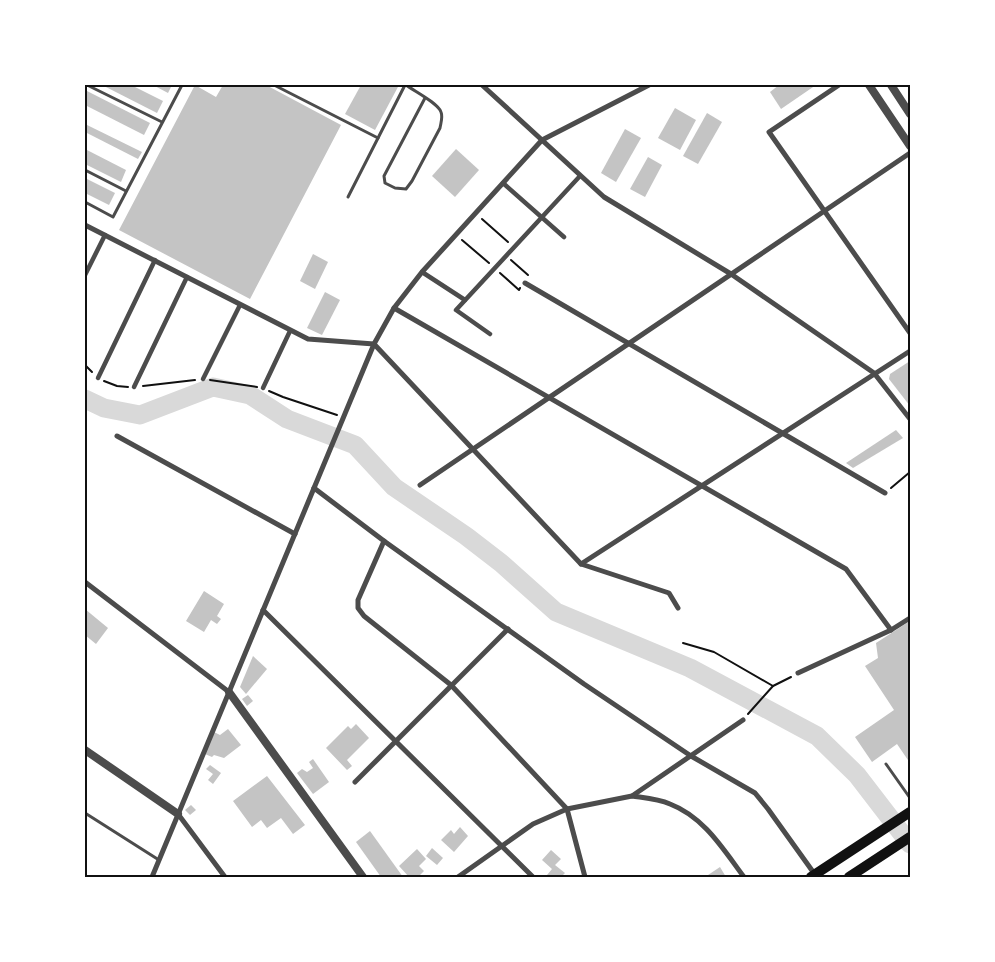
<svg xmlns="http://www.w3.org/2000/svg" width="995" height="962" font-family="'Archivo Narrow',sans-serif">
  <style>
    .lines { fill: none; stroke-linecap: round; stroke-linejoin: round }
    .river { stroke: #d9d9d9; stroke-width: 19 }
    .building { fill: #c4c4c4 }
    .path { stroke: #111; stroke-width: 2 }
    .service { stroke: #4c4c4c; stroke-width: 3 }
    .pedestrian { stroke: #4c4c4c; stroke-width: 4.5 }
    .minor { stroke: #4c4c4c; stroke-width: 5 }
    .tertiary { stroke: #4c4c4c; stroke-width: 8 }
    .primary { stroke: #111; stroke-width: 10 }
    .neatline { fill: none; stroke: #111; stroke-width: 2 }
  </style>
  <rect width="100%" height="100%" fill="#fff"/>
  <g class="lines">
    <path class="river" d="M85,399l19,9 36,7 73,-28 37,8 37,24 68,26 39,42 72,49 35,27 55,49 134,56 127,68 40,39 53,69"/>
  </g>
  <g class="building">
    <path d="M102,85h29l32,16 -6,12z"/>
    <path d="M153,85h19l-4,8z"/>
    <path d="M195,85l21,12 7,-12h43l75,40 -91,174 -131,-69z"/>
    <path d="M361,85h38l-24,45 -30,-16z"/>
    <path d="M779,85h37l-35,24 -11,-17z"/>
    <path d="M85,90l65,33 -6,12 -59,-30z"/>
    <path d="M675,108l21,12 -16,30 -22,-12z"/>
    <path d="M707,113l15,9 -24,42 -15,-8z"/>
    <path d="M85,124l57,28 -4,7 -53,-27z"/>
    <path d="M625,129l16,9 -25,44 -15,-9z"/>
    <path d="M85,149l41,21 -5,12 -36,-18z"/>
    <path d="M456,149l23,21 -24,27 -23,-21z"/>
    <path d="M648,157l14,8 -17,32 -15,-8z"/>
    <path d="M85,178l30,15 -6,12 -24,-12z"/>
    <path d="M313,254l15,8 -13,27 -15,-8z"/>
    <path d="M325,292l15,8 -18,35 -15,-7z"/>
    <path d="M910,361v45l-21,-27 1,-5z"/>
    <path d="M896,430l7,8 -50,30 -7,-5z"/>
    <path d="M204,591l20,13 -7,12 4,3 -4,5 -6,-4 -7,12 -18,-11z"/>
    <path d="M85,609l23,19 -12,16 -11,-9z"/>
    <path d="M910,621v142l-13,-19 -25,18 -17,-25 39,-27 -29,-44 13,-8 -2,-15z"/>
    <path d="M253,656l14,13 -21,25 -6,-7z"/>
    <path d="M248,695l5,6 -6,5 -5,-7z"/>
    <path d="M356,724l13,14 -22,22 5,6 -5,4 -21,-22 22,-22 3,3z"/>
    <path d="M228,729l13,16 -17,13 -10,-3 -2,2 -7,-3 9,-22 6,3z"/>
    <path d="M313,759l16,23 -16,12 -16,-21 5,-4 5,3 6,-4 -4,-6z"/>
    <path d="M210,765l11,8 -8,11 -5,-4 5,-6 -7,-5z"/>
    <path d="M267,776l38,49 -12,9 -12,-16 -14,10 -6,-8 -9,7 -19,-26z"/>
    <path d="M191,805l5,5 -6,5 -5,-5z"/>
    <path d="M460,827l8,9 -14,16 -13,-12 10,-10 3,4z"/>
    <path d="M370,831l33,46h-22l-25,-35z"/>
    <path d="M432,848l11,10 -6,7 -11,-9z"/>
    <path d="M417,849l9,10 -7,7 5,5 -6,6h-9l-10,-11z"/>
    <path d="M551,850l10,9 -6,6 10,8 -4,4h-11l-3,-2 5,-6 -10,-9z"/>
    <path d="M720,867l6,10h-21z"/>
  </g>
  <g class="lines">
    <g class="path">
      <path d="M482,219l26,23"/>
      <path d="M462,240l27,23"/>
      <path d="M511,260l17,15"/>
      <path d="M500,273l19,17 1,-2"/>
      <path d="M85,365l7,7"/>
      <path d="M210,380l47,7"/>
      <path d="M104,381l13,5 11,1"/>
      <path d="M143,386l52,-6"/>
      <path d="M269,391l14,6 54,18"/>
      <path d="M891,488l19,-16"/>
      <path d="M683,643l31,9 59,34"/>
      <path d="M748,714l25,-28 18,-9"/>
    </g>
    <g class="service">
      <path d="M87,85l75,37"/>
      <path d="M274,85l104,53"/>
      <path d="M406,85c8,6 32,18 35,27 2,5 0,10 -1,16l-28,53 -6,8 -11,-1 -10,-5 -1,-7 41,-78"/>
      <path d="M85,170l41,21"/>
      <path d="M348,197l57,-112"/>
      <path d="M85,202l28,15 69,-132"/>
      <path d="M886,764l24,34"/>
      <path d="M85,813l74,47"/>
    </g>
    <g class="pedestrian">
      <path d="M503,183l61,54"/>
      <path d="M422,272l43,28"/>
      <path d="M85,275l20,-40"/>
      <path d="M490,334l-34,-24 124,-134"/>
      <path d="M98,378l57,-118"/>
      <path d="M203,379l37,-74"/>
      <path d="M134,387l53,-110"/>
      <path d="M263,388l27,-57"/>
    </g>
    <g class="minor">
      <path d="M482,85l122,112 127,77 143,99 36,46"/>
      <path d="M839,85l-70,47 141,201"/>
      <path d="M85,225l223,114 66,5 207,220 88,29 9,15"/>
      <path d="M525,283l360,210"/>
      <path d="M394,308l452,261 45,61"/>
      <path d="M117,436l178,98"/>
      <path d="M420,485l490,-332"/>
      <path d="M314,488l70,53 200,143 107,72 64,37 13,16 48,67"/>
      <path d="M384,541l-26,59v8l6,8 87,69 116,124 18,68"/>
      <path d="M581,564l329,-213"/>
      <path d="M85,582l144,110"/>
      <path d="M263,610l270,267"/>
      <path d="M798,673l93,-43 19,-12"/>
      <path d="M355,782l153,-153"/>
      <path d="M632,796c13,2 26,3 38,8 34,13 53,45 74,73"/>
      <path d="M178,814l47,63"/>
      <path d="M152,877l222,-533 20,-36 28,-36 120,-132 107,-55"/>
      <path d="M458,877l75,-53 34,-15 65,-13 111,-76"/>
    </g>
    <g class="tertiary">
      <path d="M869,85l41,61"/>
      <path d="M891,85l19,29"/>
      <path d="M229,692l134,185"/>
      <path d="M85,750l93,64"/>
    </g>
    <g class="primary">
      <path d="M811,877l99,-65"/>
      <path d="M849,877l61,-40"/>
    </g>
  </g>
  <rect width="995" height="962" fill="none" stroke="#ffffff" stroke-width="172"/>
  <rect x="86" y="86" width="823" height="790" class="neatline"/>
</svg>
